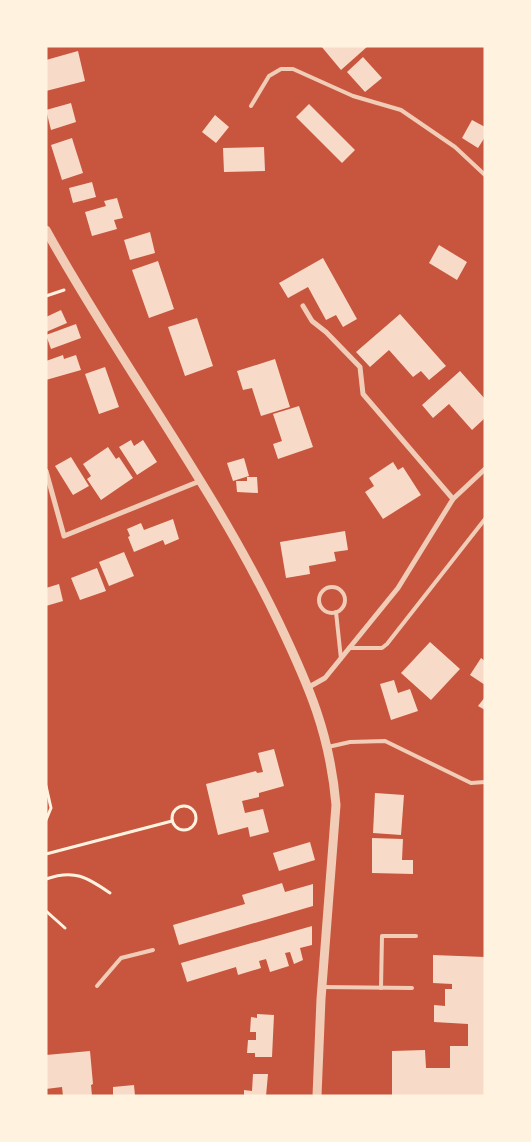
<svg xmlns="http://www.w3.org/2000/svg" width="531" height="1142" font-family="'Varela Round',sans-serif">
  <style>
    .building { fill: #f7dbc8 }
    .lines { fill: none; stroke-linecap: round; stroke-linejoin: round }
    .path { stroke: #fff3e0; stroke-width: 3 }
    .service { stroke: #f1ccb7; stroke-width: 4 }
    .minor { stroke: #f1ccb7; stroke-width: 5 }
    .tertiary { stroke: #f1ccb7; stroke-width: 9 }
  </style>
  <rect width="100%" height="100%" fill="#c8553d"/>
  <g class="building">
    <path d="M321,46h47l-27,24z"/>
    <path d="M78,51l7,30 -39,10v-31z"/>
    <path d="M363,57l19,21 -17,14 -18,-20z"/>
    <path d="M71,103l5,19 -25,8 -5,-20z"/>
    <path d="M309,104l46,46 -13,13 -46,-46z"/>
    <path d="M215,115l14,12 -13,16 -14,-11z"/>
    <path d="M472,120l13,7v10l-7,11 -16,-10z"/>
    <path d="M72,138l11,35 -21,7 -11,-35z"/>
    <path d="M264,147l1,24 -41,1 -1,-24z"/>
    <path d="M92,182l4,15 -23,6 -4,-15z"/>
    <path d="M117,198l6,20 -9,2 3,9 -25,7 -7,-24 21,-6 -2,-5z"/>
    <path d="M150,232l5,21 -25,7 -6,-20z"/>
    <path d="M439,245l28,17 -10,18 -28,-17z"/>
    <path d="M323,258l34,61 -14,8 -7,-12 -10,5 -18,-33 -20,11 -9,-15z"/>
    <path d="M158,261l16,48 -25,9 -17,-48z"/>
    <path d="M61,310l6,13 -21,9v-15z"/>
    <path d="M400,314l46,52 -17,14 -8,-9 -8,6 -24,-27 -19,17 -14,-15z"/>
    <path d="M197,318l16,48 -28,10 -17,-49z"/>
    <path d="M76,324l5,14 -30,11 -5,-14z"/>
    <path d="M63,355l1,4 12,-4 5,15 -35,10v-19z"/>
    <path d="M275,359l15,48 -29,9 -9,-28 -9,2 -6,-19z"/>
    <path d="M105,367l14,40 -20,7 -14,-40z"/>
    <path d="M460,371l25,28v19l-13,12 -23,-26 -16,14 -11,-13z"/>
    <path d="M299,406l14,41 -35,12 -5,-15 9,-3 -9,-27z"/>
    <path d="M131,440l3,6 9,-6 14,22 -20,13 -18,-28z"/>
    <path d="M108,447l8,12 3,-2 14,21 -32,22 -14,-21 4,-3 -8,-12z"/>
    <path d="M71,457l18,29 -16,9 -18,-29z"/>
    <path d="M244,458l5,18 -16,5 -6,-18z"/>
    <path d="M393,462l5,8 5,-3 18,28 -38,24 -18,-27 9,-6 -5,-8z"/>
    <path d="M247,477h10l1,16 -21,-1 -1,-11h11z"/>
    <path d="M173,519l6,20 -14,6 -2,-5 -29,12 -6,-15 2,-1 -3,-7 14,-6 3,7z"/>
    <path d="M345,531l3,19 -14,2 2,9 -27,5 1,8 -24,4 -6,-36z"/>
    <path d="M124,552l10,24 -25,10 -10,-24z"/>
    <path d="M97,568l9,23 -26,9 -9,-22z"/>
    <path d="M59,584l4,17 -17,5v-18z"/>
    <path d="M430,642l30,27 -29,31 -30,-27z"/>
    <path d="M481,658l4,3v24l-15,-10z"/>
    <path d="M394,680l4,13 12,-4 8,22 -27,9 -11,-36z"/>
    <path d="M485,697v13l-7,-4z"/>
    <path d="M274,749l10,37 -25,7v4l-17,4 3,12 18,-4 6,23 -19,5 -2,-10 -30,8 -12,-51 50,-13 1,2 6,-1 -5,-19z"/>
    <path d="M375,793l29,2 -3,40 -28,-2z"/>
    <path d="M372,838l31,1 -1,21h11v14l-41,-1z"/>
    <path d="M310,842l5,18 -36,11 -6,-18z"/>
    <path d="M282,883l3,9 28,-8v22l-134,39 -6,-20 72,-21 -3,-9z"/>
    <path d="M312,926v19l-12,3 3,12 -9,4 -4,-12 -5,1 4,13 -19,6 -4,-13 -7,2 2,7 -23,7 -2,-8 -49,15 -6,-19z"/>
    <path d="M433,955l52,2v139h-93v-45l33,-1 1,18h24v-22h18v-22l-34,-2v-17l11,1v-17h7v-5l-19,-1z"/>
    <path d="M257,1014l17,1 -2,42h-17v-4h-8l1,-13h8v-8h-6l1,-15 6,1z"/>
    <path d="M90,1051l3,33 -2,1 1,11h-29l-1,-9 -16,2v-34z"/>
    <path d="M253,1074h15l-2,22h-22v-6l8,1z"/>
    <path d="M134,1085l1,11h-22v-9z"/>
  </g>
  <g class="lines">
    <g class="path">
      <path d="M46,296l18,-6"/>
      <path d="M46,786l5,22 -5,12"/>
      <circle cx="184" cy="818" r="12"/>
      <path d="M46,854l126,-33"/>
      <path d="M46,879c28,-10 41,-2 64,14"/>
      <path d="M46,911l19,17"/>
    </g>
    <g class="service">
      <path d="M251,106l18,-30 12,-7h12l60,27 48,14 54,37 30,28"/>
      <circle cx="332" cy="600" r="13"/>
      <path d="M336,612l5,47"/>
      <path d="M349,648h33l5,-4 98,-125"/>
      <path d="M328,747l22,-5 35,-1 86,42 14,-1"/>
      <path d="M97,986l24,-28 32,-8"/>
      <path d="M322,987l90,1"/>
      <path d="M381,988l1,-52h34"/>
    </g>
    <g class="minor">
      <path d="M303,306l9,15 14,11 34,35 3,27 90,105"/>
      <path d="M46,471l18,65 136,-55"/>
      <path d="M309,687l16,-9 73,-90 55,-89 32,-30"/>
    </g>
    <path class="tertiary" d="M46,230c74,134 167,255 233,393 30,63 51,111 57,182l-15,194 -4,97"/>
  </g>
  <rect width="531" height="1142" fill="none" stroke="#fff3e0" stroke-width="95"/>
</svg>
